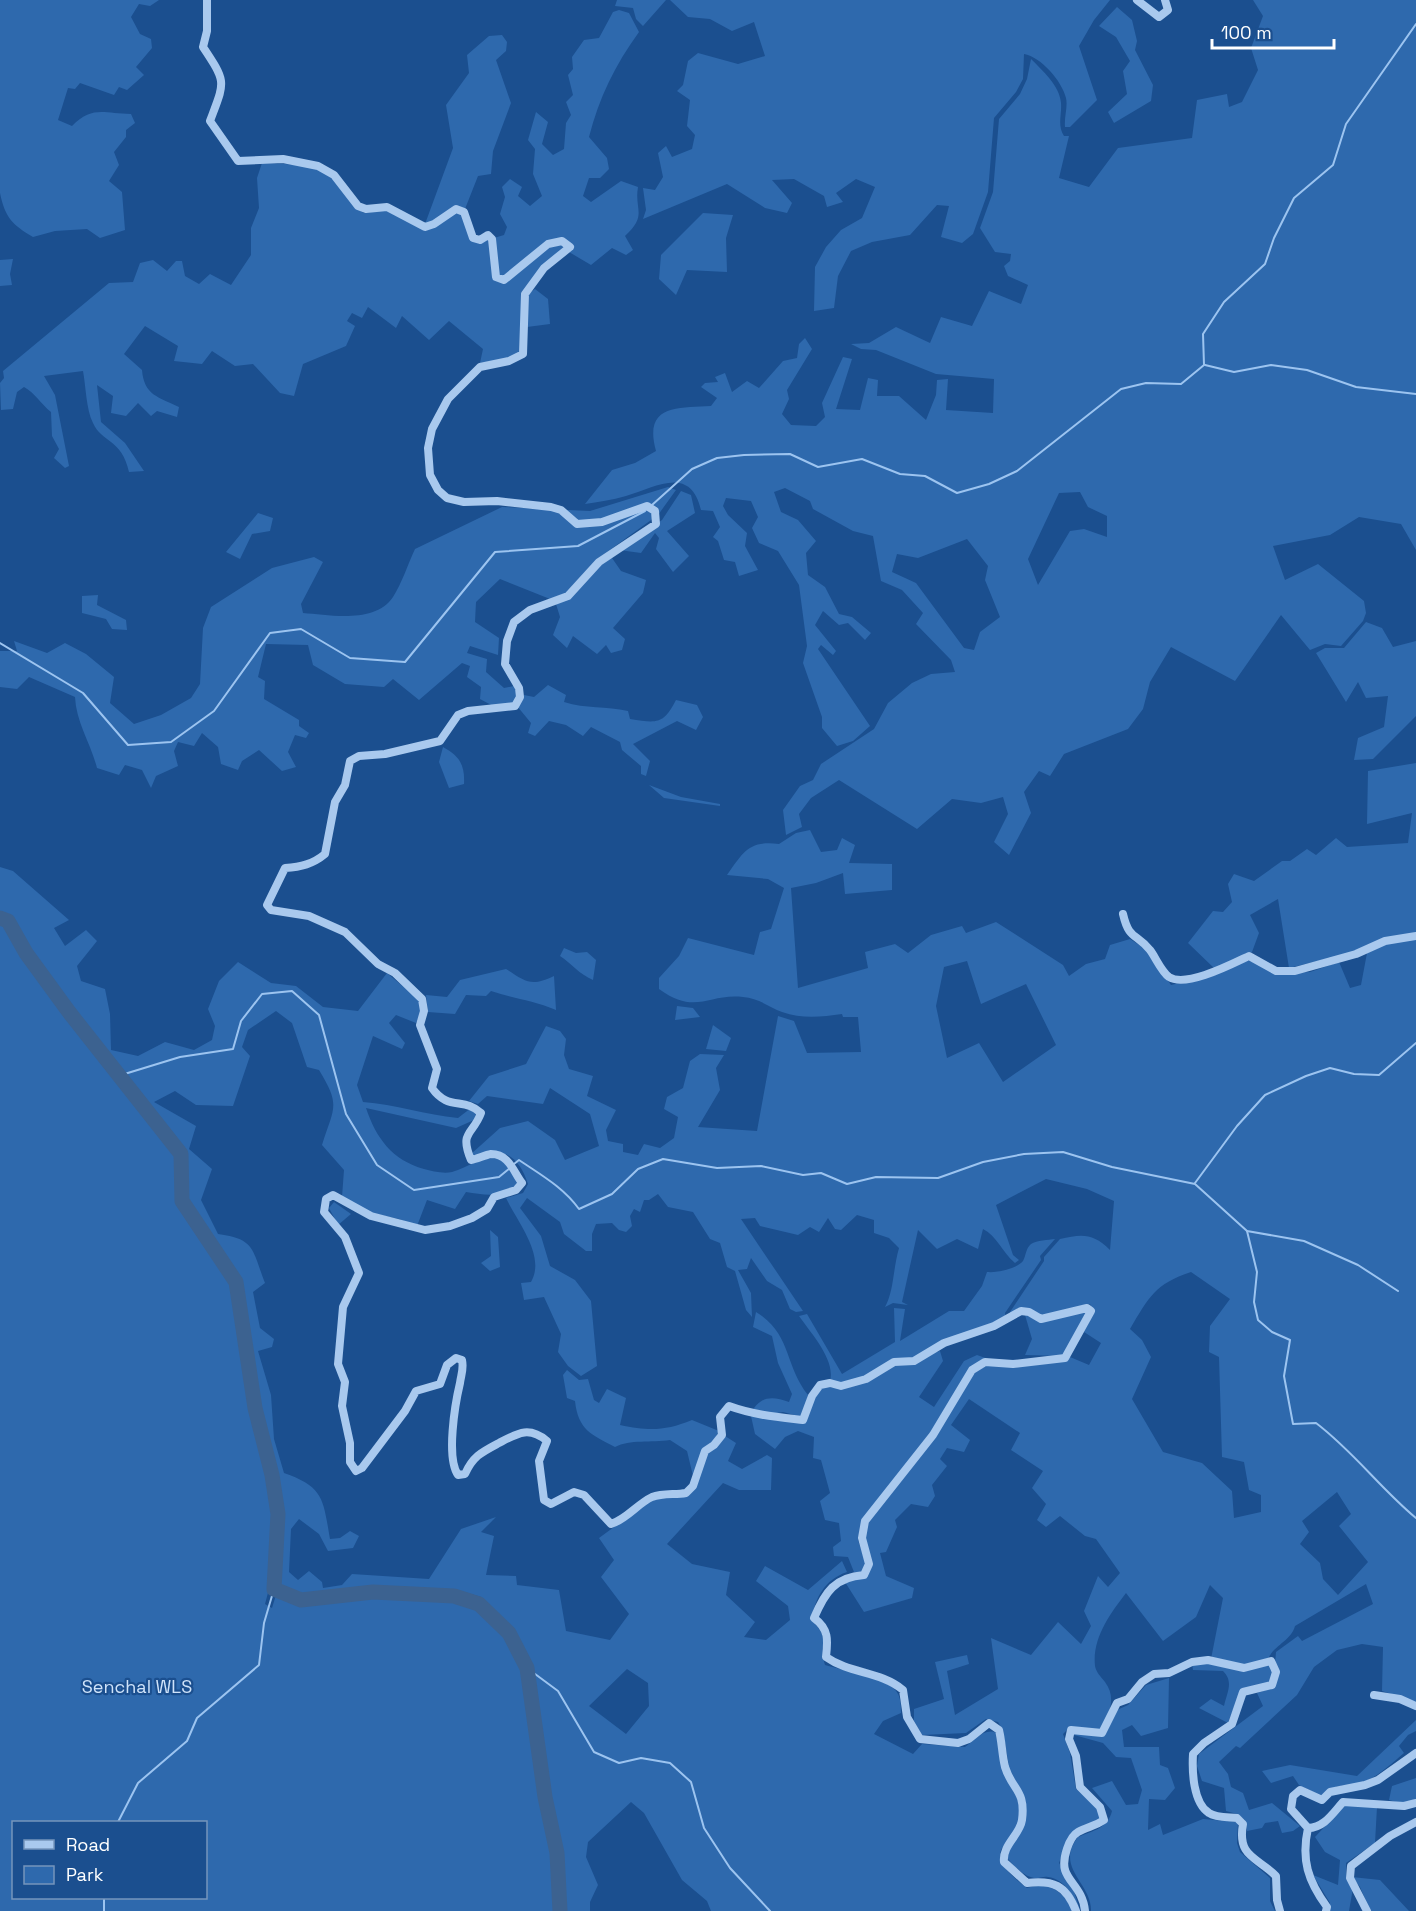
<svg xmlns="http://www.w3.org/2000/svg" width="1416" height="1911" font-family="'Space Grotesk',sans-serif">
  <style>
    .green { fill: #2e69ad; fill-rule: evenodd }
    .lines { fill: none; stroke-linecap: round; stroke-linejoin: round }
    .stream { stroke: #9cc4f0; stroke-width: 2 }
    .river { stroke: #3c6290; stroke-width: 15 }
    .minor { stroke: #a9c9ee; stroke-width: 8 }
    .labels { text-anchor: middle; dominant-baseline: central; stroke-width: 4.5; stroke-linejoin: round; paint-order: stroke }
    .park-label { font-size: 18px; fill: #cfe3fa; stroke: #1b4f8f }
  </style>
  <rect width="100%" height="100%" fill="#1b4f8f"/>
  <g class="green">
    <path d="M0,0h159l-9,6 -11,-2 -8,13 9,17 11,5 1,9 -16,19 8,8 -17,15 -8,-3 -5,8 -34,-12 -5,6 -7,-1 -10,32 14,6c21,-21 32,-12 59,-12l4,9 -9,7v7l-12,15 5,13 -10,16 13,11 3,38 -25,8 -13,-9 -32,2 -22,6c-20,-12 -28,-19 -33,-44z"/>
    <path d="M617,0h49l-23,26 -7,-7 -3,-11 -18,-2z"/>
    <path d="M670,0h440l-16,20 -15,26 18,54 -27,27h-5c-1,-10 3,-20 1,-29 -4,-17 -25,-41 -42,-44l-1,25 -7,13 -22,26 -6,74 -15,42 -11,9 -21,-6 8,-31 -12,-1 -27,30 -38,7 -21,9 -13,25 -4,32 -20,3 1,-44 11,-20 15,-17 21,-12 13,-31 -19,-8 -20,14 7,9 -16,5 -3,-11 -30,-17 -22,1 20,23 -5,10 -22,-5 -38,-24 -84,35 3,-9 -3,-22 12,2 8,-13 -5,-24 8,-7 6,11 20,-8 3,-14 -8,-9 3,-26 -13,-9 6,-6 5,-24 10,-8 40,11 27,-8 -11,-34 -22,9 -22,-12 -22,-2z"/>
    <path d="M1253,0h163v550l-15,-26 -42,-7 -29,18 -57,11 12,34 33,-16 46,37 2,12 -3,8 -22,25 -16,-2 -15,6 -29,-35 -46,66 -64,-34 -21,35 -7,27 -15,20 -64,25 -14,22 -11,-5 -15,21 7,21 -22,42 -15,-13 14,-28 -5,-17 -22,6 -29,-4 -35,30 -78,-49 -28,18 -12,16 3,13 -16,8 -3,-25 17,-24 13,-6 8,-16 53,-35 14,-26 24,-20 19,-9 24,-2 -4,-12 -35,-36 7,-11 -21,-23 -21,-9 -8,-45 -20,-5 -40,-22 -3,-8 -25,-13 -11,4 7,20 17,8 18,21 -10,12 2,22 17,12 14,27 13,3 19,16 -6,7 -17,-17 -9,2 -16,-14 -8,14 21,26 -3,4 -12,-10 -3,4 52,77 -17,15 -16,5 -15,-18v-11l-19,-54 4,-17 -8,-61 -21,-34 -19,-8 -7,-15 6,-11 -7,-16 -25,-3 -3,8 5,9 19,18 -2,13 13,24 -19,6 -4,-14 -11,-2 -6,-19 -5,-4 7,-10 -7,-16 -12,-1c-11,-46 -46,-22 -75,-14 -14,4 -28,6 -41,8l27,-34 23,-7 21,-12c-13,-47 22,-43 55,-45l6,-8 -16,-11 4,-4 13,-1 -3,-5 10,-4 7,19 15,-11 12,7 24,-27 14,-3 2,-14 6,-6 7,11 -25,41 2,9 -7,15 9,11 25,1 9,-9 -3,-14 21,-46 9,2 -16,50 24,1 8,-32 10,2 -1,16h22l27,24 10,-25 1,-15 11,-1 -2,31 47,3 1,-34 -58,-5 -60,-24 -15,-1 -10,-5 18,-1 27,-16 34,16 11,-26 31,9 17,-35 32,13 7,-19 -20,-9 -4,-10 6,-5 1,-7 -16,-2 -15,-24 13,-36 6,-73 21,-25 7,-15 4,-20c11,11 29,27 30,44 1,12 -4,22 3,33h5l-10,42 30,9 29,-39 74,-10 5,-38 30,-6 2,13 13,-5 16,-32 -7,-22 12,-32zM1080,492l8,15 19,9v21l-23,-8 -14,2 -32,54 -10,-26 31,-66zM967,539l21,27 -3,14 15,37 -20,15 -6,18 -10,-2 -48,-65 -24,-11 5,-18 21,4z"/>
    <path d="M1117,7l15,13 5,21 -2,9 18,35 -2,16 -37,22 -6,-11 19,-18 -4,-23 7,-10 -14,-24 -17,-11z"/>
    <path d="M619,10l10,3 10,19c-24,33 -40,66 -50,105l18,21 2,11 -9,9h-11l-6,18 8,6 30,-21 17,6c-4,23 10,28 -13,49l8,14 -7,5 -14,-7 -21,17 -22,-13 -7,-13 -58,39 -7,-3 -3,-37 10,-3 3,-8 -7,-13 5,-17 -3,-10 8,-8 12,8 -4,9 12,10 12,-10 -9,-22 2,-25 -7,-9 8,-28 12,10 -6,22 11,11 11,-6 2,-26 5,-8 -5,-13 7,-7 -5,-20 5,-6 -1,-12 12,-17 15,-2 14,-26z"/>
    <path d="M502,35l5,7 -1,9 -10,9 15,43 -18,48 -2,23 -13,2 -13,33 -40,15 28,-76 -7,-43 23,-32 -2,-18 22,-19z"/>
    <path d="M262,163c21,1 58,0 74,18 9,11 15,24 28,32l23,-3 37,19 33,-18 6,2 9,27 15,-3 4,3 1,27 12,15 46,-37 12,-3 5,4 -43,47 1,50 -9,15 -36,5 3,-14 -34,-28 -20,19 -27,-24 -6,12 -28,-21 -6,11 -10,-5 -5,8 8,5 -9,20 -43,18 -9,32 -14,-3 -27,-29 -18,2 -23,-15 -10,13 -28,-3 4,-15 -33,-20 -21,28 18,16c2,25 16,27 37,37l-2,10 -20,-6 -6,5 -13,-13 -12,13 -15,-3 2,-17 -16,-11 4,37 24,21 19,28 -15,1c-7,-33 -28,-30 -36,-49 -7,-14 -7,-36 -10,-52l-39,5 11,19 14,71 -4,2 -11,-10 5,-9 -7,-13 -1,-24c-10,-8 -16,-19 -27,-25l-7,5 -4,17 -12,1 -1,-27 4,-5 -1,-7 106,-88 24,-1 7,-19 13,-3 14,11 9,-10h6l3,15 14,8 11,-10 21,11 20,-30v-27l8,-20 -2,-30z"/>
    <path d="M703,213l30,2 -7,23 1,34 -40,-2 -11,25 -17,-16 2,-24z"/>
    <path d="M13,259l-3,15 2,11 -12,1v-26z"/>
    <path d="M535,289l13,10 2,25 -23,3 1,-33z"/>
    <path d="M668,487l8,3 -18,25 -62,45 -30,33 -16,6 -50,-20 -24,23 -1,20 24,16 -1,17 -28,-9 -3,7 20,6 -1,13 18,16 10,-2 4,10 -6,8 -17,3 -15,-8 1,-12 -14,-10 3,-11 -8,-3 -43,37 -26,-21 -9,8 -39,-3 -32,-19 -5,-20 -42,-1 -8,33 7,4 -1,18 35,21v6l10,7 -3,5 -11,-3 -7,17 8,15 -14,4 -23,-21 -17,11 -4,9 -17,-6 -3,-17 -16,-14 -8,13 -16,-4 -4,9 4,15 -22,10 -5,12 -9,-18 -17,-5 -6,10 -22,-7c-6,-24 -21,-46 -22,-71l-46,-20 -12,12 -17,-2v-36h17l-3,-10 33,12 18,-10 21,11 28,23 -4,26 24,21 27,-9 30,-17 9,-14 3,-56 8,-21 61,-39 42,-11 9,5 -22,42 2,9c27,2 72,11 90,-16 9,-14 15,-33 22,-48l87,-42 88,4z"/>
    <path d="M681,491l10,4 4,18 -28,18 22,25 -16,16 -17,-23 3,-11 -4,-5 -14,20 -22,-3 43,-30z"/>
    <path d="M258,513l15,5 -3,13 -18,3 -12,25 -14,-7z"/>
    <path d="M612,558l9,13 25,9 -3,13 -30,35 12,11 -3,11 -11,3 -5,-8 -9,9 -24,-18 -6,12 -14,-13 7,-18 -4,-13 44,-40z"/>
    <path d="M98,595l-1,10 29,15 1,10 -15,-1 -6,-10 -24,-6v-17z"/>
    <path d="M1366,622l16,6 11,19 23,-6v75l-43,43 -19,1 4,-22 26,-11 4,-31 -22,2 -8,-16 -12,20 -30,-49 9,-5h19z"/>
    <path d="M548,685l18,10 -2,7c22,7 42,4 64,9l2,8c27,4 33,6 46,-19l21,5 6,12 -7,13 -19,-9 -44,23 17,17 -4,15 -5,-2v-8l-19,-16 -2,-8 -29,-15 -8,9 -17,-11 -17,-4 -14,15 -7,-3 3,-10 -14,-17 7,-11 10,2z"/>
    <path d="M443,747c16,9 22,17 21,37l-15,4 -10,-26z"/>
    <path d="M1416,763v169l-61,20 -66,16 -11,-69 -28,16 9,18 -7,19 -37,17 -27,-26 25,-32 10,1 9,-10 -4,-18 6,-10 20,7 28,-20h8l17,-12 9,6 20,-17 11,9 61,-4 4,-30 -45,11 1,-53z"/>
    <path d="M649,785l32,12 39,7v2l-56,-8z"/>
    <path d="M810,830l11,22 16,-2 5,-12 13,7 -6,18 43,1v26l-47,4 -2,-21 -27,10 -25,5 7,100 70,-20 -3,-16 30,-8 13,9 23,-18 31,-9 4,7 30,-11 67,43 6,11 17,-12 19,-5 5,-14 20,-6 17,11 24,35 46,-11 29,-14 44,13 20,-1 29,-10 11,26 11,-3 6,-32 20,-10 29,-5v764l-34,-11 1,-44 -21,-3 -25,6 -23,17 -17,28 -57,53 -4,-2 -17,16 9,12 3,13 12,6 6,17 23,-7 28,23 -7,5 -11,2 -4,-12 -13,2 -3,5 -15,3 -2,-11 -8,-6 -11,-3 -2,-23 -22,-7 -5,-15 2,-12 64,-48 -6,-13 16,-5 3,-36 22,-16 4,5 71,-37 -7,-20 -71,42c-4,15 -21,19 -27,33l-26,7 -31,-7 12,-61 -13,-13 -14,32 -33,24 -37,-48c-16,21 -34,45 -31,73 1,6 6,11 10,16 12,16 4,32 -4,48l-32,-2 -6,6 7,19 6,36 23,21 1,9 -31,18 -10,26 12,19 9,28c-6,-13 -15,-31 -32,-33 -5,-1 -10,2 -14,1 -11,-2 -20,-12 -27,-20l19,-55 -17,-36 -6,-37 -5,-8 -12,-3 -20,14 -44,2 -8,-14v-12l30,-10 -9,-37 32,-7 2,9 -22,7 8,44 43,-26 -7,-51 40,17 27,-33 23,22 10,-18 -7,-15 14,-35 10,11 12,-14 -24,-34 -11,-3 -25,-20 -14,11 -9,-7 9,-16 -14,-16 11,-17 -32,-21 9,-17 -51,-34 -18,26 19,15 -6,12 -17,-4 -7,11 7,7 -15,19 3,11 -7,11 -17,-3 -16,16 2,7 -11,25 -6,1 6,23 28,12 -2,10 -48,14 -19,-30 20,-6 -1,-39 4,-16 107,-150 14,-6 81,-8 19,8 12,-22 -17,-11 10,-20 -4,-8 -49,12 -12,-6 -19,6v-4l34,-51v-4l16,-18c22,-5 33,-6 50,11l4,-49 -27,-12 -41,-10 -50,26 17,50 6,5 -4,3c-13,-11 -18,-27 -32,-34l-5,20 -21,-10 -20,10 -19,-19 -16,72 6,3 -15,-2 -8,4c9,-16 8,-39 14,-59l-10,-10 -15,-5v-13l-17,-5 -16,15 -6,-1 -7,-11 -9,14 -9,-5 -12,8 -38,-9 -5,-8 -14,1 62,92 -7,1 -6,-3 -8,-19 -15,-9 -16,-23 -4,11 -9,1 13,23 1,24 -6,-7 -11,-39 -8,-4 -7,-24 -10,-4 -17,-27 -25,-5 -10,-13 -9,6h-5l-4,12 -6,-3 -4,7 2,10 -6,6 -7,-2 -7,-7 -16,1 -4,10v17h-6l-22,-17 -4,-12 -33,-24 -7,10 21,28 9,30 25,14 16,21 6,65 -16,10 -13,-10 -10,-14 3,-18 -17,-37 -20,3 -3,-17 10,-1c15,-26 -13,-59 -25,-84l17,-5 5,-9c-10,-30 -26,-38 -55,-27l-2,-3 29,-26 28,-7 27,19 10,20 34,-14 -9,-32 -40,-26 -7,16 -56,-8 -9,8 -9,-3 20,-25 37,-12 20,-38 14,5 6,8 -2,16 5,14 24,7 -6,20 29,14 -10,20 2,11 15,3v8l15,3 6,-11 16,4 14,-10 4,-21 -14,-8 3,-12 16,-9 7,-27 10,-7 24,1 -8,13 4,22 -22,37 59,4 21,-115 16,5 13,32 54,-1 -3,-35h-15l-1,-3c-21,3 -40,5 -60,-2 -13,-5 -24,-14 -39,-15 -35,-4 -47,19 -84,-8v-11l20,-22 9,-18 66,17 6,-23 11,-3 13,-41 -16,-9 -41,-4c16,-22 21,-35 52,-31l17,-11zM967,961l14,43 45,-20 30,61 -53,37 -24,-39 -32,15 -11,-52 8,-39zM1191,1272l39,27 -20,27 -1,26 10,5 3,100 22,5 5,28 12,5v17l-27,6 -2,-27 -30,-28 -39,-11 -31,-53 19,-42 -9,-17 -12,-11c19,-32 25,-45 61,-57zM1337,1492l14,22 -12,12 29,36 -30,33 -15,-16 -3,-16 -20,-19 9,-12 -7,-11z"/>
    <path d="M0,867l13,4 56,49 -15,8 11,18 21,-16 11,11 -20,25 4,15 24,8 5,25 1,36 27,6 27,-14 29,8 18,-10 3,-14 -7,-17 11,-28 19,-19 33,21 25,3 27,21 35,4 29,-38 32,27 2,13 -5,10 -20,-8 -7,8 16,20 -3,6 -29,-13 -16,49 6,17c32,2 63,13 95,16l13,-10 7,4 -4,8 -18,8 -90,-20c10,30 26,52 58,61 8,2 19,5 28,3 21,-6 28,-18 52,-12l15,23c-15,16 -34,12 -53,9l-11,17 -28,-9 -10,26 -18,-7 -28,-6 -29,-16 2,-27 -22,-25c12,-38 19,-39 -3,-75l-12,-3 -15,-44 -16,-12 -28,19 -6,17 8,9 -17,50 -37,-1 -21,-14 -21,11 42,24 -7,23 23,20 -11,31 17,34c38,5 34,16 47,49l-12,9 7,36 14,11 -2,8 -14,4 13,44 3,44 10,34c40,14 39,26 46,66l10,-1 10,-7 9,5 -6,12 -25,3 -9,-17 -20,-15 -8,10 -2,43 9,8 11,-9 13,11 1,6 19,-3 10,-11 77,5 32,-50 35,-12 -15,15 13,4 -8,39 30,1 1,9 42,5 7,41 44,9 19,-26 -28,-37 13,-17 -15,-22 52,-38 37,-6 19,-42 18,-16 11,7 -8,18 14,8 25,-14 5,3 -1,32h-32l-16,-7 -56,61 25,20 38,8 -4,23 29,27 -11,15 22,3 24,-20 -2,-14 -32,-25 9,-15 43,24 34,-29 5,11c-23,8 -31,25 -36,48 21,19 7,24 14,45 17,5 66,13 73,29 3,6 3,13 3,19l-18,8 -9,13 39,20 9,-10 43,3c11,-8 19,-20 33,-14 7,23 19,47 22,71 7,44 -53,39 7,84 22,-7 36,3 46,23h-362l-4,-10 -25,-21 -38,-67 -13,-11 -43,40 -2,15 12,28 -8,17v9h-26l-3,-58 -13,-57 -18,-132 -17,-32 -19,-22 -13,-13 -17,-5 -92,-3 -70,9 -25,-11 3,-74 -23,-107 -19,-124 -53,-81 -3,-48 -155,-201 -17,-33 -10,-3zM627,1669l21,14 1,23 -23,28 -37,-28z"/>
    <path d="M0,924l6,2 17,28 43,61 112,141 1,47 54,81 19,125 17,67 4,39 -4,74 -4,15 7,4 4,-13 25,10 72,-10h40l42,4 23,7 30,28 16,35 7,69 23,118 3,55h-557zM14,1822h192v76h-192z"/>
    <path d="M564,948l12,5 11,-1 9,8 -3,20c-14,-6 -21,-16 -33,-24z"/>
    <path d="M506,969c20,13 25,18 48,7l2,34c-23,-10 -41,-11 -65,-19l-5,5 -20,-1 -11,19 -27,-2 -2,-17 21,2 13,-17z"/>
    <path d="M677,1006l16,2 7,9 -25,3z"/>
    <path d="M713,1025l18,13 -5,13 -20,-2z"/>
    <path d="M334,1202l17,12 -13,11 -9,-17z"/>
    <path d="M490,1230l8,7 2,30 -10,4 -9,-8 10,-7z"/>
    <path d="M1055,1239l-15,17 1,4 -36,53 1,6 -93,41 -19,1 -43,22 -21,-2c6,-21 -20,-49 -31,-65l8,-2 35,60 53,-32 -1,-34 11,1 -5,32 49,-30h15l18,-25 5,-14c10,1 29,-3 36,-11 3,-6 3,-13 8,-17 6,-4 17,-4 24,-5z"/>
    <path d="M1085,1310l2,3 -25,43 -37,-1 7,-16 -7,-24 15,6z"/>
    <path d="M756,1312c36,22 28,53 52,83l-6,22 -19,-5 -18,3 -14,-2c9,-17 21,-17 38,-11l3,-8 -14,-31 -6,-27 -19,-9z"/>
    <path d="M940,1351l3,10 -24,36 15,10 30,-46 13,-6 17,6 -12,1 -52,73 -68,85 -4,20 8,24 -4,8h-8l-6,-15 -14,-1 -1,-9 8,-6 -2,-18 -14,-3 -5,-19 10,-8 -9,-33 -8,-2 1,-21 -16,-6 -13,6 -10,12 -20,-15 -4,-18 55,5 9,-25 7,-9 21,1 53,-24z"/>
    <path d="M567,1370l12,10 9,-1 6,21 5,3 8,-14 19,9 -6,27c29,6 45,6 72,-5l27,11 -25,49 -7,-29 -17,-11c-19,3 -40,-1 -55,7 -23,-12 -37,-17 -40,-46l-8,-3 -4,-23z"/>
    <path d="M1207,1663l64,2 3,7 -4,11 -30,8 -12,32 -29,-15 12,-9 13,7c3,-14 10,-24 -1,-35l-30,-1 -1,-6z"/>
    <path d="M1169,1678l-1,50 -27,8 -9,-11 -10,5 2,17h35l1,18 8,3 7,20 -10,12 -16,-1 -1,31 12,-6 3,11 40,-16 35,3 -1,21 3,9 30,26v23l5,10h-184c1,-28 -37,-43 -13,-74 15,-6 30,-9 34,-26l-20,-23 20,-7 14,24 12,-1 4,-14 -11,-32 -15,-1 -13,-14 -29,-8 3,-2 27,3 13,-26 11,-5 18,-20z"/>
    <path d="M1416,1720v11l-8,4 -9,11 5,7c-13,11 -27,25 -44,30 -17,4 -25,0 -39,13l-22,-11 -6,-9 -22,7 -9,-12 28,-6 67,11z"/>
    <path d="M1416,1778v21l-13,5 -14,-4 3,-14z"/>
    <path d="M1345,1805l32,2 -2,36 -29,20v16l7,9 -4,23h-20l1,-8 -17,-28 25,10 2,-25 -15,-8 -10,-15z"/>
    <path d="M1352,1877l28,3 29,31h-39l-10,-24z"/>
  </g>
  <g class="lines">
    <g class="stream">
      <path d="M1205,365l29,7 37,-7 36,5 49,17 60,7"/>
      <path d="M652,505l40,-36 25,-11 27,-3 46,-1 28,13 44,-8 38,15 25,2 32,17 32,-9 28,-13 104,-82 25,-6 35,1 23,-19 -1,-31 21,-32 41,-38 9,-26 20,-40 39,-33 13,-41 70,-100"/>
      <path d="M0,643l83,50 45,52 43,-3 43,-31 56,-78 31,-4 49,29 55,4 90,-110 83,-6 67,-35"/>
      <path d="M118,1076l62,-19 53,-8 8,-28 21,-27 30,-3 27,24 27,99 31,51 37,25 85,-13 11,-9"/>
      <path d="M514,1164l5,-4c22,15 44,27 60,49l33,-15 26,-25 25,-10 54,9 44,-2 42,9 18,-2 26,11 29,-7 62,1 45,-16 41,-8 39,-2 49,15 83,17 52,47 57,10 54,24 40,26"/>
      <path d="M1195,1183l42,-57 28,-31 41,-19 24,-8 24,6 25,1 37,-32"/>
      <path d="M1247,1231l10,41 -3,30 4,18 14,12 18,8 -6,36 9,48 23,-1c37,28 65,66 100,95"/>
      <path d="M527,1668l31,23 36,61 25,11 22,-5 29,5 21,19 13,46 26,40 40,43"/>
      <path d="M118,1822l20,-39 49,-42 10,-23 62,-53 5,-42 10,-34"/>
      <path d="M104,1898v13"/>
    </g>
    <path class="river" d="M0,918l8,3 18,32 43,59 112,142 1,47 54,81 19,126 17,67 6,39 -4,75 27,11 72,-8 81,4 25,8 30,29 18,35 18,129 12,56 3,58"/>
    <g class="minor">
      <path d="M207,0v31l-4,16c24,36 22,34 7,74l28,40 45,-2 35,7 16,9 24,31 8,3 21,-2 38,20 9,-3 22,-15 8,3 9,26 7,2 8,-5 4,4 4,38 8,3 44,-36 14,-3 8,6 -26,21 -19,26 -2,60 -14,7 -29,6 -32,32 -16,30 -4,19 2,27 8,15 9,8 17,4 33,-1 54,6 10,3 16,14 25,-2 45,-16 8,5 1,13 -57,38 -31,34 -38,14 -16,12 -7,19 -2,23 14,24 1,9 -5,9 -47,5 -10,4 -18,26 -55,13 -26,2 -9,5 -5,24 -10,17 -10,52c-12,10 -24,13 -40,14l-18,37 4,5 38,6 36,16 33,32 17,9 27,26 2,12 -4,14 17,44 -5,19c16,23 32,9 49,25 -8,22 -22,18 -10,47 6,-1 14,-5 20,-6 18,0 22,17 31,29l-6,7 -22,7 -7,12 -15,9 -22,8 -25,4 -54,-14 -38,-21 -7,4 -2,13 21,25 14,36 -16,34 -5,57 7,18 -3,24 8,37v19l6,9 6,-3 43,-57 11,-20 24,-7 7,-19 9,-7 6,2c2,9 -1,15 -2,23 -5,21 -14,75 -2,92l7,-1c8,-18 17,-22 34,-31 19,-10 30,-17 48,-2l-8,20 5,39 7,4 23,-12 10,3 27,29c16,-5 26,-20 41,-27 11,-4 23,-2 34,-4l7,-7 12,-35 9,-6 8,-10 -2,-18 9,-11c25,9 48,11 74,14l9,-24 8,-11 10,-2 11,3 25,-7 28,-17 20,-1 30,-18 50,-17 27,-15 8,1 12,7 46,-11 4,3 -26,47 -52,6 -28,-2 -13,8 -39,65 -68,86 -3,17 7,26 -5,11c-29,2 -39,17 -50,43 15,11 14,22 12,39 24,17 54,14 77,33l4,27 13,22 38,4 11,-4 20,-16 10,7c3,12 3,25 6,37 7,23 21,23 17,53 -2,15 -20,25 -18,42l23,21c26,-3 39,2 49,28"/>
      <path d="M1137,0l22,17 9,-7 -3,-10"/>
      <path d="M1123,914c6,26 13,19 27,36 6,8 11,21 19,27 17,11 63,-13 80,-21l27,15h19l61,-17 29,-13 31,-5"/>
      <path d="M1374,1695l26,4 16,7"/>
      <path d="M1308,1828c16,0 25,-15 35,-26l61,4 12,-3"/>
      <path d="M1085,1911c-2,-21 -16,-28 -20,-41 -3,-11 4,-33 13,-38 9,-5 17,-6 26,-12l-4,-13 -20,-20 -4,-31 -7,-17 2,-9 31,3 15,-30 11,-4 14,-17 12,-8 15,-1 23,-11 16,-2 36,8 27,-7 5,11 -4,13 -29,7 -11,32 -28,19 -11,11c-1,17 0,49 16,59 7,5 20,4 28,5l6,6c-6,33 14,33 33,52l1,24 3,11"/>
      <path d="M1326,1911l1,-4c-19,-26 -26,-47 -19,-79l-17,-19 2,-13 7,-6 22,10 8,-8 35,-7 13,-5 38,-27"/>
      <path d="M1367,1911l-17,-33 1,-12 39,-30 26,-14"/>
    </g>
  </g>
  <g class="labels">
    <g class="park-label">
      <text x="137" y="1686">Senchal WLS</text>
    </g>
  </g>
  <rect x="12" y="1821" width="195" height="78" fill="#1b4f8f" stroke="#7695bc" stroke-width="1.5"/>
  <rect x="24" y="1840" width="30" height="9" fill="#a9c9ee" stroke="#7695bc" stroke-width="1.5"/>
  <text x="66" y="1851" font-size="18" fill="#ffffff">Road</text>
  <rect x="24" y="1866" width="30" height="18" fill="#2e69ad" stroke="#7695bc" stroke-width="1.5"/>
  <text x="66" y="1881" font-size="18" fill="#ffffff">Park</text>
  <path d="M1212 39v9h122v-9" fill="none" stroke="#ffffff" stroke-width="3"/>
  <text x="1221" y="39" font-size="18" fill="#ffffff" stroke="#1b4f8f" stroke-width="4.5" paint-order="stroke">100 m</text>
</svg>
